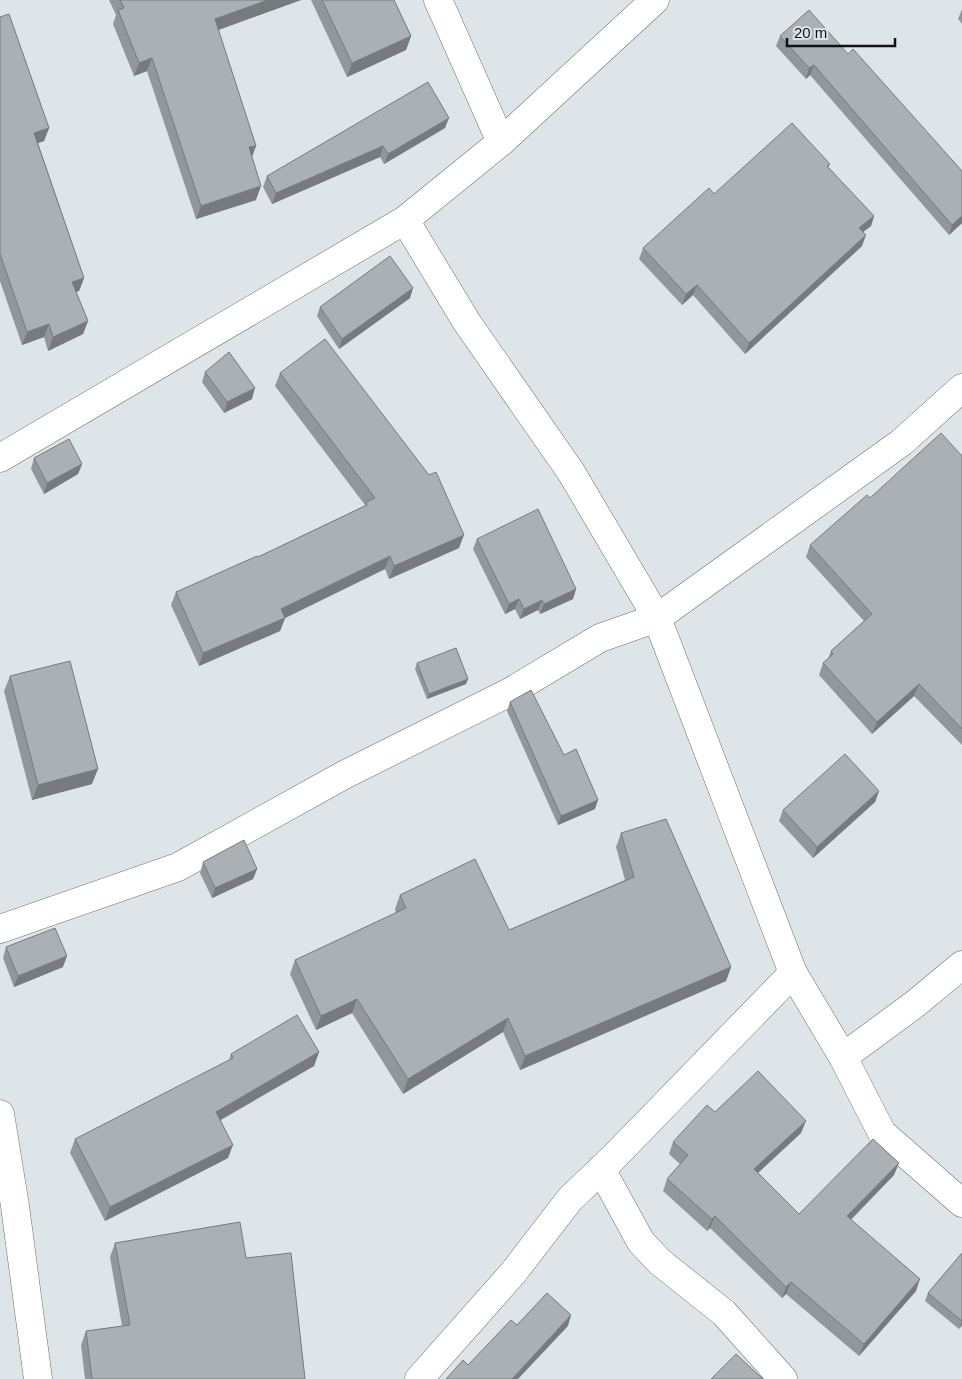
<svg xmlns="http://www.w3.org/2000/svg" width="962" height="1379" font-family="Arial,sans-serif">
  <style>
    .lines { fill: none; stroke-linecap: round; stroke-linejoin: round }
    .minor-casing { stroke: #6b7174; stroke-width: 29 }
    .minor { stroke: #fff; stroke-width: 28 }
    .wall { fill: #92979a }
    .shaded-wall { fill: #777b7d }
    .building { fill: #aab0b3; stroke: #777b7d }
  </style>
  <rect width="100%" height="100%" fill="#dee5e8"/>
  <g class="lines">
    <g class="minor-casing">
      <g id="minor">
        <path d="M438,0l63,142"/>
        <path d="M405,220l61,101 105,151 86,146 136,355 50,84 39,76 80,70"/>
        <path d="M0,458l405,-238 96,-78 154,-142"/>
        <path d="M0,929l178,-62 166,-92 166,-83 90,-54 57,-20 245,-176 60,-54"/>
        <path d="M843,1057l72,-53 47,-39"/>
        <path d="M0,1114l15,92 23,173"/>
        <path d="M601,1169l40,73 19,20 64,51 59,66"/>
        <path d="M419,1379l94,-106 57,-74 43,-41 180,-185"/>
      </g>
    </g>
    <use href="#minor" class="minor"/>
  </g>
  <g class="wall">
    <path d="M109,0h192l-83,30 38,116 -4,11 4,43 -60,19 -49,-148 -13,5 -21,-52 3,-9z"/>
    <path d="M311,0h83l17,36 -5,14 -59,27z"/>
    <path d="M962,9v15l-4,-5z"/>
    <path d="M0,17l49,111 -5,13 -6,2 46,135 -5,13 -3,1 12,29 -5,13 -35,17 -4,-14 -22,8 -22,-64z"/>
    <path d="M780,36l68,18 114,117v52l-13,12 -139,-160 -4,4 -30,-33z"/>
    <path d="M445,128l-61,36 -4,-7 -108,47 -9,-17 4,-11z"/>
    <path d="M830,164l-2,4 46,48 -3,10 -8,6 -1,14 -117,108 -52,-59 -11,10 -43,-46 4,-11 71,-54z"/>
    <path d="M410,298l-71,51 -22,-33 3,-9z"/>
    <path d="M205,372l47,27 -28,14 -22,-31z"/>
    <path d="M280,373l179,175 -70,31 -4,-10 -100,49 -5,13 -81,35 -28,-61 5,-13 82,-35 106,-51 1,-1 -90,-119z"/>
    <path d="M962,456v289l-48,-49 -42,38 -53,-59 4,-12 5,-4 3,-8 33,-30 -58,-64 4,-12 60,-47z"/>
    <path d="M34,458l48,6 -4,10 -34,20 -13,-25z"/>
    <path d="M477,539l99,50 -3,10 -33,15 -2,-4 -18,9 -5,-10 -10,5 -32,-65z"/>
    <path d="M417,663l49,21 -39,15 -12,-30z"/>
    <path d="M10,676l82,108 -60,16 -28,-109z"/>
    <path d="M510,702l54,53 31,54 -37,16 -51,-114z"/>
    <path d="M879,791l-4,11 -62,56 -34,-37 4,-11z"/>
    <path d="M621,833l110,134 -5,14 -206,89 -17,-38 -100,62 -51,-81 -36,17 -26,-56 5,-14 101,-47 -1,-4 5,-14 109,35 116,-50 -9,-33z"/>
    <path d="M203,862l54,7 -4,10 -41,19 -12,-25z"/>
    <path d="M6,947l57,20 -49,20 -11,-29z"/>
    <path d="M319,1052l-5,14 -93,54 7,38 -123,63 -35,-68 5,-14 154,-78 2,-7z"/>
    <path d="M715,1112l86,21 -43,40 41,41 95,-39 -43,45 65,71 -57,65 -73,-62 -4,4 -72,-70 -3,3 -44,-40 4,-12 13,-15 -11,-10 4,-12z"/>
    <path d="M115,1243l131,15 59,121h-220l-4,-34 5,-14 36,-5 -12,-69z"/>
    <path d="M962,1253v72l-3,4 -34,-28 3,-8z"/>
  </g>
  <g class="shaded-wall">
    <path d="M268,0h33l-91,33 5,-14z"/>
    <path d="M411,36l-5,14 -59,27 5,-14z"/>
    <path d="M152,58l-5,13 -13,5 5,-13z"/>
    <path d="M814,65l-4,10 -4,4 3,-11z"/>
    <path d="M449,118l-4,10 -61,36 4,-10z"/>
    <path d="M49,128l-5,13 -14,5 4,-13z"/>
    <path d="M256,146l-5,13 -2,-12z"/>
    <path d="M383,146l-3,11 -108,47 4,-11z"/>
    <path d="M261,186l-5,14 -60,19 5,-13z"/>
    <path d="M874,216l-3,10 -16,12 4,-10z"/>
    <path d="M962,216v7l-13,12 3,-10z"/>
    <path d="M866,235l-4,11 -117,108 4,-11z"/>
    <path d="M84,278l-5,13 -11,4 4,-13z"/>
    <path d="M697,285l-4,10 -11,10 4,-11z"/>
    <path d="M413,288l-3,10 -71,51 3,-10z"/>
    <path d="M88,321l-5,13 -35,17 5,-14z"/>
    <path d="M49,324l-5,13 -22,8 5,-13z"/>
    <path d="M255,388l-3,11 -28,14 3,-11z"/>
    <path d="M82,464l-4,10 -34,20 3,-11z"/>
    <path d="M464,535l-5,13 -70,31 5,-13z"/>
    <path d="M390,556l-5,13 -100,49 -5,13 -81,35 4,-13 78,-44z"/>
    <path d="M576,589l-3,10 -33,15 4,-10z"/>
    <path d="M519,599l-4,10 -10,5 4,-10z"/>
    <path d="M542,600l-4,10 -18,9 4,-10z"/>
    <path d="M468,679l-2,5 -39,15 2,-5z"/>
    <path d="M919,684l-5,12 -42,38 5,-12z"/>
    <path d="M98,769l-6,15 -60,16 6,-15z"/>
    <path d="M879,791l-4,11 -62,56 4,-11z"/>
    <path d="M598,800l-3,9 -37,16 3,-9z"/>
    <path d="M257,869l-4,10 -41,19 3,-10z"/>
    <path d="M67,956l-4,11 -49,20 4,-11z"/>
    <path d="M731,967l-5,14 -206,89 5,-14z"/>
    <path d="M357,999l-5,14 -36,17 5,-14z"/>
    <path d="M508,1018l-5,14 -100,62 5,-15z"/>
    <path d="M319,1052l-5,14 -103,59 5,-13z"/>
    <path d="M806,1121l-5,12 -52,48 5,-12z"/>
    <path d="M233,1145l-5,13 -123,63 5,-14z"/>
    <path d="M899,1163l-5,12 -52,53 5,-12z"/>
    <path d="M715,1216l-5,12 -3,3 5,-12z"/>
    <path d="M920,1279l-4,12 -57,65 5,-12z"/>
    <path d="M791,1282l-5,12 -4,4 4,-11z"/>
    <path d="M571,1315l-3,11 -50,53h-6z"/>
    <path d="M962,1321v4l-3,4z"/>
  </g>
  <g class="building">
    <path d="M120,0h148l-53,19 41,127 -7,1 12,39 -60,20 -49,-148 -13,5 -21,-53 6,-2z"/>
    <path d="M322,0h72l17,36 -59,27z"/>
    <path d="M809,10l39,44 5,-5 109,122v45l-10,9 -138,-160 -5,3 -29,-32z"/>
    <path d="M9,14l40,114 -15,5 50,145 -12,4 16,39 -35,16 -4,-13 -22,8 -27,-78v-237z"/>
    <path d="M428,82l21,36 -61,36 -5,-8 -107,47 -9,-17z"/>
    <path d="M792,123l38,41 -3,2 47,50 -15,12 7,7 -117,108 -52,-58 -11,9 -43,-46 66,-60 5,6z"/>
    <path d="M390,256l23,32 -71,51 -22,-32z"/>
    <path d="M325,339l104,136 7,-3 28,63 -70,31 -4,-10 -109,53 4,9 -82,35 -27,-61 81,-36 1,1 109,-52 -1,-3 9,-4 -95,-125z"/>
    <path d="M229,352l26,36 -28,14 -22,-30z"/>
    <path d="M941,433l21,23v273l-43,-45 -42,38 -54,-59 10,-9 -2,-3 41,-37 -62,-69 57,-50 3,3z"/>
    <path d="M69,439l13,25 -35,19 -13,-25z"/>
    <path d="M538,509l38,80 -32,15 -2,-4 -18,9 -5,-10 -10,5 -32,-65z"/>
    <path d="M456,648l12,31 -39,15 -12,-31z"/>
    <path d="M70,661l28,108 -60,16 -28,-109z"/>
    <path d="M531,690l33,65 12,-6 22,51 -37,16 -51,-114z"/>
    <path d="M845,754l34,37 -62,56 -34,-37z"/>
    <path d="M666,819l65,148 -206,89 -17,-38 -100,61 -51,-80 -36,17 -26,-56 111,-52 -6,-13 75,-36 34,71 125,-53 -13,-44z"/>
    <path d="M244,840l13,29 -42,19 -12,-26z"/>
    <path d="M55,928l12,28 -49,20 -12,-29z"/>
    <path d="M297,1015l22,37 -103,60 17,33 -123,62 -35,-68 158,-81 -2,-4z"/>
    <path d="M758,1071l48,50 -52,48 45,45 74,-75 26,24 -52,53 73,63 -56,65 -73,-62 -5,5 -71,-71 -3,3 -45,-40 21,-24 -15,-13 34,-37 8,7z"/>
    <path d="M240,1222l6,36 45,-5 14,126h-213l-6,-48 44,-6 -15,-82z"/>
    <path d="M962,1253v68l-34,-28z"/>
    <path d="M547,1293l24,22 -59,64h-66l17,-19 5,5 43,-45 6,5z"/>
    <path d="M736,1354l27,25h-52z"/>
  </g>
  <path d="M787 38v8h108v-8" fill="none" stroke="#101213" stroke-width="2.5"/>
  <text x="794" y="38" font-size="15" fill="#101213" stroke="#dee5e8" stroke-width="4" paint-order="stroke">20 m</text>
</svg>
